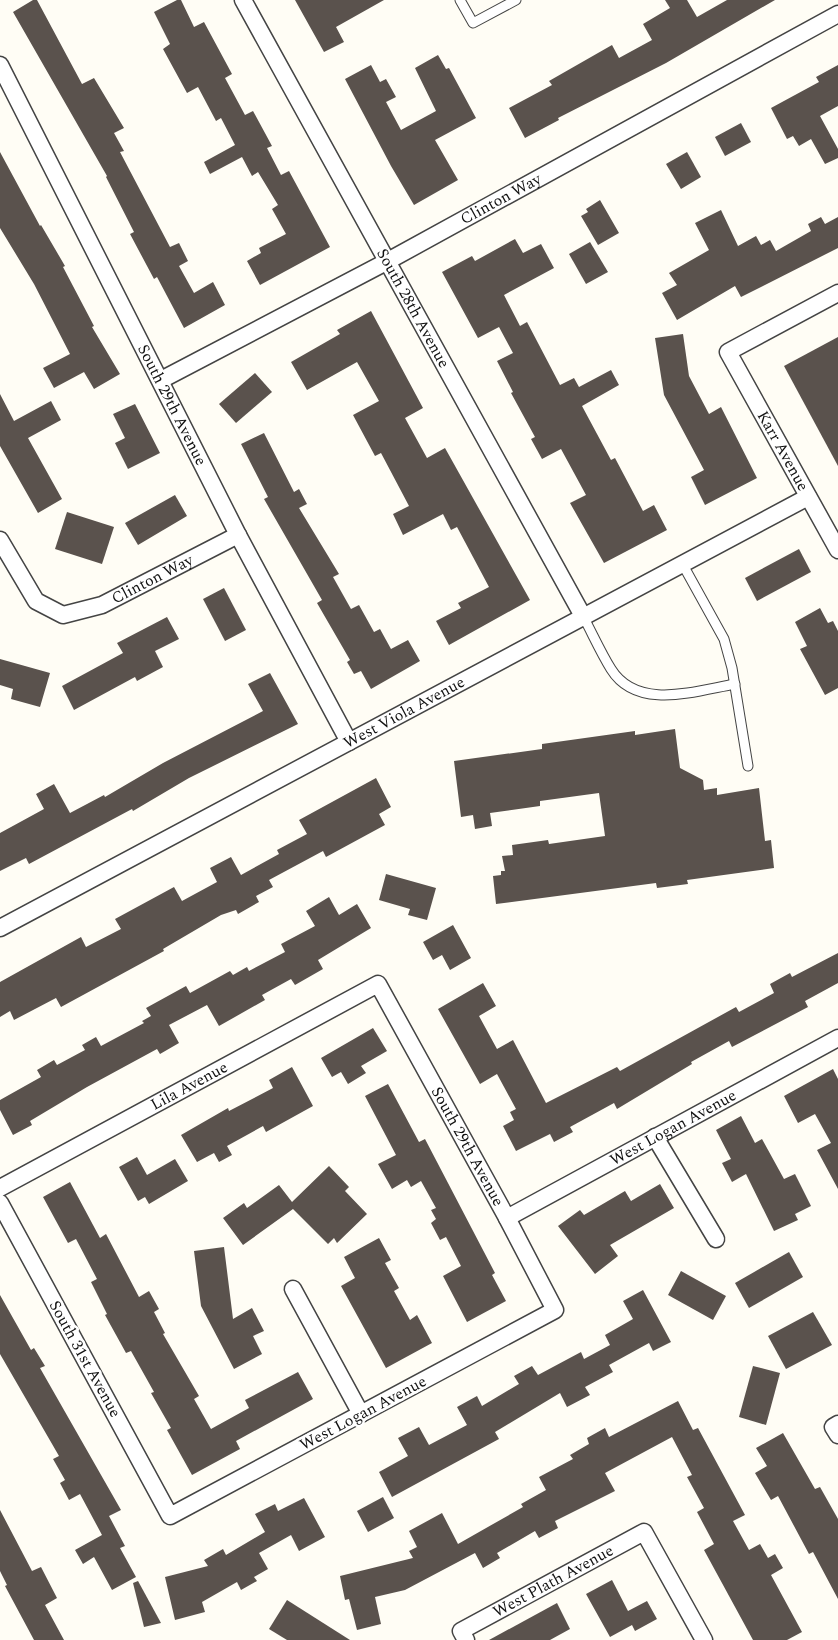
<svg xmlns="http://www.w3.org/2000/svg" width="838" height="1640" font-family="Spectral,serif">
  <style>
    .building { fill: #5a524d }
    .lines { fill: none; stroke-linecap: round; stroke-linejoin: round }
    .service-casing { stroke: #444; stroke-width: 11 }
    .minor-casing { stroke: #444; stroke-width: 19 }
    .service { stroke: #fff; stroke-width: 9 }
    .minor { stroke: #fff; stroke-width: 16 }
    .labels { text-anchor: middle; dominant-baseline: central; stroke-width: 5; stroke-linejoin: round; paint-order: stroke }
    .street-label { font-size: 16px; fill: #111; stroke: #fff }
  </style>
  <rect width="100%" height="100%" fill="#fffdf5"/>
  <g class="building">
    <path d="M33,0h4l45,84 12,-6 30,50 -10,5 10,18 -4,1 50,95 9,-4 9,18 -9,5 15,27 19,-11 12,23 -41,23 -27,-51 -3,2 -24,-45 4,-2 -28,-55 1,-1 -94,-164z"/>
    <path d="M177,0h4l13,27 10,-5 28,52 -7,4 20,37 8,-4 19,35 -5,2 14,27 8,-4 41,76 -70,38 -13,-24 14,-8 -2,-5 27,-14 -14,-25 6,-4 -20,-33 -6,4 -10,-19 -32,17 -6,-12 31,-17 -14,-27 -5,3 -18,-34 -11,6 -24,-44 7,-5 -16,-32z"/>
    <path d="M295,0h89l-48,27 8,15 -20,10z"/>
    <path d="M665,0h22l10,17 30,-17h48l-109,63 -108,55 1,2 -34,18 -16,-30 43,-23 -3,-4 63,-36 7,13 33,-18 -9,-16 27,-16z"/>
    <path d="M438,55l8,14 3,-1 27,50 -41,22 23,40 -44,25 -23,-39 -46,-87 26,-14 9,17 6,-3 10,18 -10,5 15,28 35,-19 -21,-43z"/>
    <path d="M838,65v41l-18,10 18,33v9l-13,6 -14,-25 -12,7 -6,-10 -6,3 -16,-31 48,-26 -3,-5z"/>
    <path d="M741,123l10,19 -26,14 -10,-19z"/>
    <path d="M0,152l40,74 1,-1 24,41 -2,1 31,59 -2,1 28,47 -26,15 -10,-17 -30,16 -11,-20 27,-14 -36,-70 -34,-56z"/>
    <path d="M687,152l14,25 -20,12 -15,-25z"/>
    <path d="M600,200l19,33 -21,12 -17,-29 7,-4 -2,-3z"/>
    <path d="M721,210l17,36 18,-10 5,9 9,-5 6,11 35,-20 -3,-7 13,-7 4,7 13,-7v31l-97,49 -6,-11 -58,34 -15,-27 15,-8 -8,-12 40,-23 -14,-27z"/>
    <path d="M515,239l8,14 18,-9 13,24 -50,27 16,31 7,-4 33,63 14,-7 5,9 32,-17 8,15 -37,21 29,54 4,-2 28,53 11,-6 13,25 -63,33 -34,-60 16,-8 -25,-46 -19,10 -11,-20 4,-2 -24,-44 2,-1 -16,-31 16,-8 -14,-26 -21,11 -36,-66 30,-16 3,5z"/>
    <path d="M590,242l18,30 -22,12 -17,-30z"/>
    <path d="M371,311l52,97 -18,10 22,40 18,-10 85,152 -81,45 -13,-24 25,-13 -3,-5 31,-16 -32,-60 -6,3 -8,-16 -40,21 -10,-21 16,-8 -28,-53 -6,3 -22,-41 26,-14 -22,-39 -50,28 -16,-28 49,-28 -3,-4z"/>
    <path d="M683,334l6,42 20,38 12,-7 36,71 -52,27 -14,-28 13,-7 -40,-75 -9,-57z"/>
    <path d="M838,337v129l-54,-100z"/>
    <path d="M255,373l17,19 -36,31 -17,-19z"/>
    <path d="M0,394l14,27 37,-20 10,19 -33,18 34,61 -24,14 -38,-67z"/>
    <path d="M135,404l25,49 -32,16 -13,-26 10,-5 -12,-24z"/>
    <path d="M264,433l30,59 5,-3 8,15 -8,4 40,66 -6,3 18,32 8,-4 15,27 6,-3 11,20 17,-9 12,21 -49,28 -10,-18 -7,3 -7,-12 3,-2 -33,-57 5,-3 -58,-101 4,-2 -27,-53z"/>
    <path d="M175,495l12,21 -49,29 -13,-22z"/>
    <path d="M67,512l47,15 -12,37 -47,-15z"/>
    <path d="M799,549l12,23 -54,29 -12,-23z"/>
    <path d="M224,588l22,42 -21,11 -22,-42z"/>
    <path d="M820,608l8,15 5,-2 5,10v57l-13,7 -25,-46 7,-3 -12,-24z"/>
    <path d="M167,617l12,22 -24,12 8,16 -26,14 -2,-4 -61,33 -12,-24 61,-33 -6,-10z"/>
    <path d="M0,659l50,14 -10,34 -29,-8 2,-10 -13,-4z"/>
    <path d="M270,673l28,51 -109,54 -56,33 -1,-2 -103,55 -3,-6 -26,13v-38l44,-24 -8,-15 18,-10 16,29 34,-18 1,2 58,-34 100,-52 -15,-27z"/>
    <path d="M675,729l5,39 23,12 1,10 13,-2v7l42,-7 6,53 6,-1 3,28 -87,12 1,4 -31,4 -1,-5 -160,21 -3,-28 8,-1v-4h4l-3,-15 11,-1 -1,-10 36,-5 1,4 56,-8 -6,-43 -59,8v5l-50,7 2,13 -17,3 -2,-14 -12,2 -7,-56 88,-12v-5l93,-13v4z"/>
    <path d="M376,778l15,29 -12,7 6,11 -59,32 -3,-6 -54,29 4,7 -17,9 3,6 -21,12 -2,-4 -15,5 -58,34 1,2 -103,56 -5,-9 -42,22 -4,-9 -10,6v-35l81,-45 5,10 35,-18 -6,-10 59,-32 8,14 35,-19 -7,-14 21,-11 10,18 38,-21 -2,-4 30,-16 -8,-14z"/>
    <path d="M386,874l50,14 -9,32 -19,-5 2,-6 -31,-9z"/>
    <path d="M329,897l10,18 18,-11 14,24 -53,32 5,9 -28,16 -4,-6 -29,16 3,5 -46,26 -12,-21 -38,20 10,18 -19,11 -3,-5 -70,38 -57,34 2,4 -19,10 -13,-25v-10l41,-23 -4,-7 17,-10 3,5 28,-15 -3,-5 14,-8 5,9 43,-23 -2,-2 9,-5 -5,-8 40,-22 4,7 40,-22 3,4 14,-8 2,4 36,-19 -4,-8 34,-18 -9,-15z"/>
    <path d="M453,925l18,33 -21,12 -8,-15 -9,5 -10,-18z"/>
    <path d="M838,953v30l-33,18 3,6 -76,40 -3,-6 -38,21 1,2 -75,45 -3,-6 -44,24 3,5 -19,10 -4,-8 -34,17 -13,-25 11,-6 -4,-8 6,-3 -19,-35 -17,10 -42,-75 45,-26 13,23 -17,10 18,33 16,-9 33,63 71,-36 3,4 116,-64 3,5 35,-19 -4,-9 20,-11 2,4z"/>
    <path d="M373,1028l14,23 -26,15 5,7 -18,11 -7,-12 -9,5 -11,-19z"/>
    <path d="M292,1067l21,39 -47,26 -3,-6 -36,20 5,9 -13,7 -5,-9 -17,9 -16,-27 47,-27 1,3 44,-23 -4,-8z"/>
    <path d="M833,1069l5,10v110l-21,-39 14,-7 -16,-29 -17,9 -14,-27z"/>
    <path d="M388,1084l31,58 6,-3 70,134 -3,2 14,26 -39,21 -24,-46 18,-10 -15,-29 -6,3 -9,-17 5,-4 -5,-9 5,-2 -15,-27 -10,6 -4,-7 -15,9 -14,-25 18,-9 -31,-59z"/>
    <path d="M741,1116l14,27 7,-4 22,40 11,-5 16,32 -16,8 3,6 -24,11 -28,-57 -14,8 -10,-19 9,-4 -15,-29z"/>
    <path d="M137,1157l10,18 28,-16 13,22 -39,23 -4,-7 -7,4 -19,-34z"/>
    <path d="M329,1166l20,21 -4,4 22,23 -30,29 -3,-5 -6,6 -35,-35 -50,36 -20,-27 21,-15 3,5 32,-23 13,17z"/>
    <path d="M70,1182l30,56 6,-4 33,63 10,-6 10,18 -5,3 11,21 -2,1 36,62 -5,3 17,30 38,-21 -4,-8 53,-28 15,27 -77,42 4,8 -48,26 -25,-45 4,-2 -20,-35 3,-1 -23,-41 -5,2 -21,-38 2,-1 -16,-32 6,-3 -21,-40 -8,4 -25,-46z"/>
    <path d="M660,1184l14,24 -64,37 8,11 -23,18 -37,-48 22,-16 4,5 41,-24 6,10z"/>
    <path d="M379,1238l12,22 -6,3 14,25 -5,3 16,29 7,-5 15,28 -46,25 -45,-82 14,-8 -11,-21z"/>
    <path d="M224,1247l9,72 19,-11 12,23 -11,5 9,18 -28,15 -33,-63 -7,-55z"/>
    <path d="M789,1252l14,25 -54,31 -14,-25z"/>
    <path d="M681,1271l45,25 -13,24 -45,-25z"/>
    <path d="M643,1290l28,52 -18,9 -4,-8 -40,22 4,7 -28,15 5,8 -23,12 -7,-14 -65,39 4,7 -107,58 -13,-25 29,-16 -10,-18 21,-11 10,18 38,-20 -10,-18 20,-11 5,10 37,-22 -5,-8 18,-10 6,9 43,-23 3,7 26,-14 -5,-10 28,-16 -10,-18z"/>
    <path d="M0,1295l31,55 3,-2 11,18 -5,2 81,142 -12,6 16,30 -5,2 16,29 -24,13 -18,-33 -11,7 -8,-14 27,-15 -22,-41 -11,6 -9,-17 5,-3 -12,-21 6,-3 -59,-102z"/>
    <path d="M813,1312l19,33 -46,24 -18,-33z"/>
    <path d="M753,1366l27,7 -14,52 -27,-8z"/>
    <path d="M678,1401l15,29 5,-2 47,87 -12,6 16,29 11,-6 8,14 7,-4 8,14 -12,7 31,57 -15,8h-34l-49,-90 10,-6 -17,-32 7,-4 -17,-31 5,-2 -20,-38 -67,36 10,18 -60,30 3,7 -19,10 -4,-7 -38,22 3,5 -17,10 -8,-15 -70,37 -30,7 6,27 -24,6 -8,-31 -4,1 -5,-24 73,-18 -4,-7 8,-4 -8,-16 33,-18 16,31 65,-37 -2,-3 25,-14 -7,-13 34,-18 -3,-4 19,-11 -2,-6 18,-10 4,9z"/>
    <path d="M783,1433l32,56 5,-2 18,32v80l-25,-47 -4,2 -31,-58 -7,4 -16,-27 12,-7 -11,-18z"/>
    <path d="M383,1497l11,21 -26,14 -11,-21z"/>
    <path d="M304,1498l21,39 -26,14 -8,-16 -32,18 9,16 -14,8 3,4 -16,9 -4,-8 -35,20 3,10 -30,8 -10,-43 43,-11 -4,-6 19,-11 3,6 39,-23 -10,-18 20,-10 3,7z"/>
    <path d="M0,1510l32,61 9,-4 16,31 -12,7 19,35h-30l-29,-54 2,-1 -7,-14z"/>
    <path d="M612,1580l16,31 19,-10 10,18 -22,12 -3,-6 -22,12 -24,-43z"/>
    <path d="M138,1581l23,42 -17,4 -11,-44z"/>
    <path d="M287,1600l63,40h-63l-18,-11z"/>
    <path d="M557,1603l13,26 -20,11h-61z"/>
  </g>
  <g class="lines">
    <g class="service-casing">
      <g id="service">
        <path d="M460,0l13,23 43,-23"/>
        <path d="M683,565l41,74 8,29 16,98"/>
        <path d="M584,618c9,17 17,35 27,51 26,42 84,22 124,15"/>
      </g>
    </g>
    <g class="minor-casing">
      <g id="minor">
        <path id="s1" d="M243,0l341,618"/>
        <path id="s2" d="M0,65l238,470 111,207"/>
        <path id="s3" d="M838,293l-110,59 110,198"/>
        <path id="s4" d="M161,380l225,-118 452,-248"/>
        <path id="s5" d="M0,540l36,61 27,14 39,-10 136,-70"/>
        <path id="s6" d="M0,928l808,-431"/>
        <path d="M655,1137l61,102"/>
        <path id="s7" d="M0,1188l378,-204 129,234 48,92 -385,206 -170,-313"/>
        <path id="s8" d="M507,1218l331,-180"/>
        <path d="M293,1289l68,125"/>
        <path d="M838,1424l-5,3 5,8"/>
        <path id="s9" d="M466,1640l-5,-9 183,-99 60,108"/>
      </g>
    </g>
    <use href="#service" class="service"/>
    <use href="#minor" class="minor"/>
  </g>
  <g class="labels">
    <g class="street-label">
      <text stroke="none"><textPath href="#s4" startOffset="385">Clinton Way</textPath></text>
      <text stroke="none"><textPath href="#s1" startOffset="352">South 28th Avenue</textPath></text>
      <text stroke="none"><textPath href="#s2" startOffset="381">South 29th Avenue</textPath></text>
      <text stroke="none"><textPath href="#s3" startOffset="238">Karr Avenue</textPath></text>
      <text stroke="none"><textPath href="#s5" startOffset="198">Clinton Way</textPath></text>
      <text stroke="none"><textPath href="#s6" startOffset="458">West Viola Avenue</textPath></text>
      <text stroke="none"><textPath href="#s7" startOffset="215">Lila Avenue</textPath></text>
      <text stroke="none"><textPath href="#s8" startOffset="189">West Logan Avenue</textPath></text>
      <text stroke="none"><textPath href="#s7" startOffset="615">South 29th Avenue</textPath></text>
      <text transform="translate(85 1359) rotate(61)">South 31st Avenue</text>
      <text transform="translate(363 1413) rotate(-28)">West Logan Avenue</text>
      <text stroke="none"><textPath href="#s9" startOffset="115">West Plath Avenue</textPath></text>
    </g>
  </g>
</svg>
